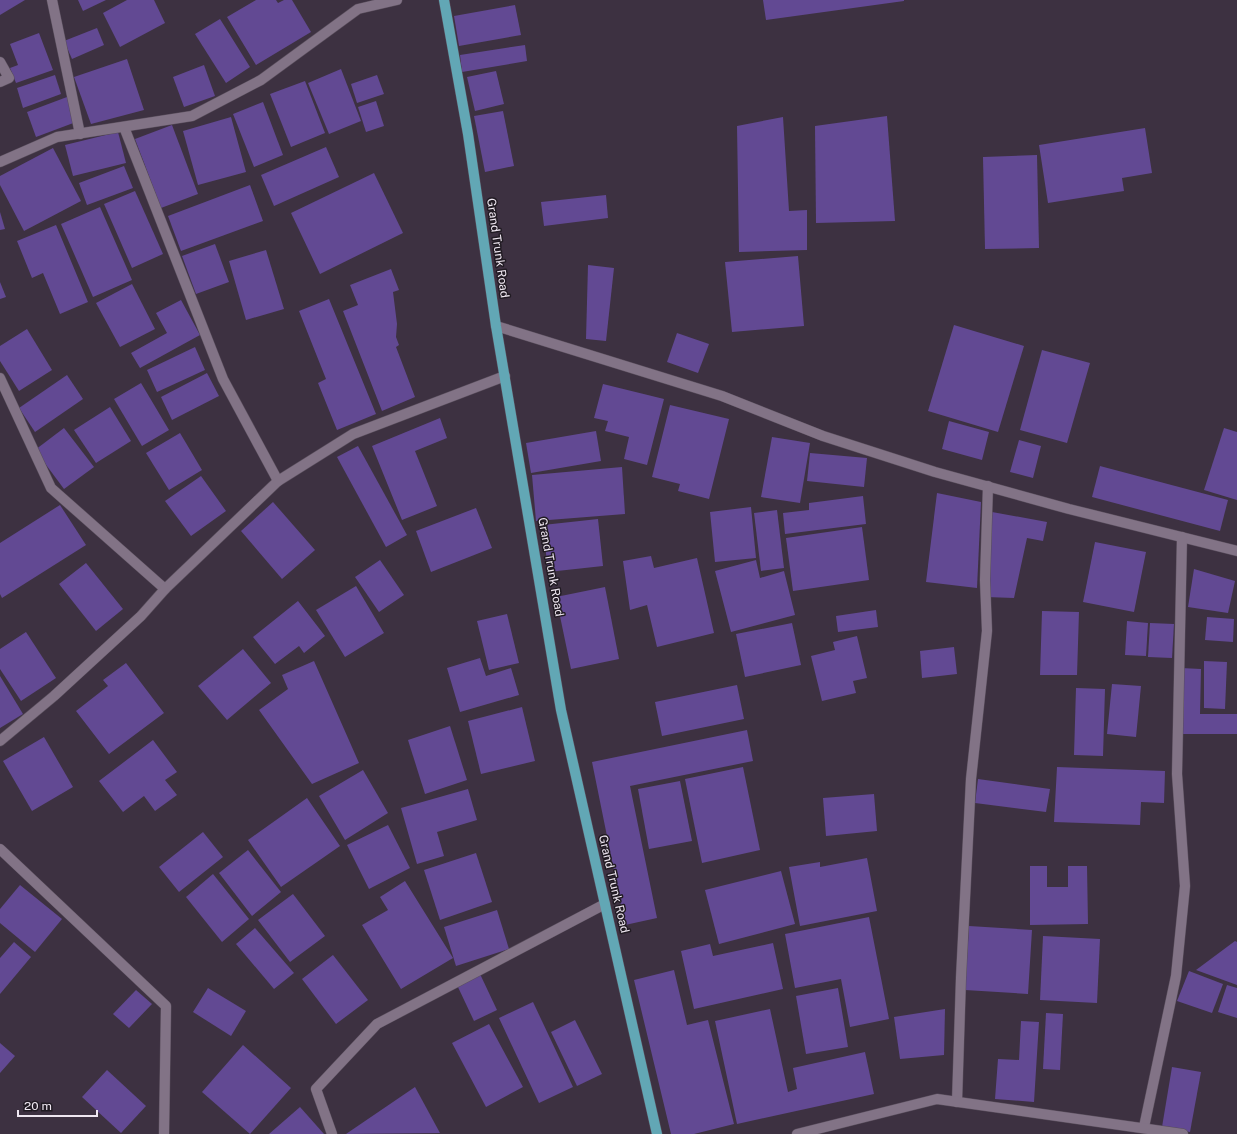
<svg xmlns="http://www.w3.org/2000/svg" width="1237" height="1134" font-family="'Public Sans',sans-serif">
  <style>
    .building { fill: #624993 }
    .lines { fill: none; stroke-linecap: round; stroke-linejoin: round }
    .minor-casing { stroke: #594e5c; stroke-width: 11 }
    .primary-casing { stroke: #594e5c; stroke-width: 11 }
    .minor { stroke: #827386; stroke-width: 10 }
    .primary { stroke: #62a7b5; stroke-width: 10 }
    .labels { text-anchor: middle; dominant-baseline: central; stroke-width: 3; stroke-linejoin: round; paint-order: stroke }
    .street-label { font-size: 12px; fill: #efe7f1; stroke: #211b23 }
  </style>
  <rect width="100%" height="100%" fill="#3d3141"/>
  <g class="building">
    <path d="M0,0h25l-25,15z"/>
    <path d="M78,0h28l-23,11z"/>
    <path d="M127,0h27l11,23 -45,24 -17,-34z"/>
    <path d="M256,0h20l2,3 6,-3h8l19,32 -55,33 -29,-48z"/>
    <path d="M763,0h141v1l-138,19z"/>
    <path d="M515,5l6,30 -62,11 -5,-30z"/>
    <path d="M220,19l30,48 -24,16 -31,-49z"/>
    <path d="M97,28l7,17 -32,14 -8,-18z"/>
    <path d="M39,33l14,37 -37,13 -6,-15 8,-3 -8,-21z"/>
    <path d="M525,45l2,16 -65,11 -2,-17z"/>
    <path d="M127,59l17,51 -53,14 -17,-47z"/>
    <path d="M204,65l11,31 -31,11 -11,-30z"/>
    <path d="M341,69l20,52 -32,13 -21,-51z"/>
    <path d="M496,71l8,33 -29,7 -8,-34z"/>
    <path d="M55,75l6,19 -38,14 -6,-20z"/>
    <path d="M377,75l7,19 -27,9 -6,-19z"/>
    <path d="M305,81l20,52 -34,14 -21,-53z"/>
    <path d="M67,97l9,25 -40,15 -9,-25z"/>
    <path d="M376,101l8,25 -18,6 -8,-25z"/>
    <path d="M263,102l20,53 -29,12 -21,-53z"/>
    <path d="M503,111l11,55 -29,6 -11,-56z"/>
    <path d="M887,116l8,105 -79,2 -1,-97z"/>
    <path d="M231,117l15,55 -48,13 -15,-54z"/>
    <path d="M783,117l6,94 18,-1v40l-68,2 -2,-126z"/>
    <path d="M172,125l26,69 -37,14 -26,-69z"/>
    <path d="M1145,128l7,45 -30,5 2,13 -76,12 -9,-58z"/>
    <path d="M118,132l8,31 -53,13 -8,-31z"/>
    <path d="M326,147l13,30 -65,29 -13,-31z"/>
    <path d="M53,148l28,53 -57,30 -24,-46v-9z"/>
    <path d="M1037,155l2,93 -54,1 -2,-92z"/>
    <path d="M124,166l9,22 -46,17 -8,-22z"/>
    <path d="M374,173l29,60 -83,41 -29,-61z"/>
    <path d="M250,185l13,36 -82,30 -13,-35z"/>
    <path d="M135,191l28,63 -31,14 -28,-64z"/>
    <path d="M606,195l2,23 -64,8 -3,-24z"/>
    <path d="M100,207l32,73 -39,17 -32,-73z"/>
    <path d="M0,212l5,17 -5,1z"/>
    <path d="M56,225l32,77 -28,12 -17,-41 -11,5 -15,-37z"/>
    <path d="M215,244l14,38 -33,12 -14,-38z"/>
    <path d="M266,250l18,59 -38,11 -17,-59z"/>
    <path d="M798,256l6,70 -72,6 -7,-70z"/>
    <path d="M588,265l26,3 -8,73 -20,-2z"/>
    <path d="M391,269l8,21 -6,2 4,32 -1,13 3,8 -3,2 19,50 -33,14 -39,-100 15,-6 -8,-20z"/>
    <path d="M0,282l6,15 -6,2z"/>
    <path d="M132,284l23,45 -35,18 -24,-44z"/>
    <path d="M329,299l47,115 -39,16 -19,-47 8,-4 -27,-68z"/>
    <path d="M181,300l19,35 -60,33 -9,-15 36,-20 -11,-20z"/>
    <path d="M954,325l70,21 -26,86 -70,-21z"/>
    <path d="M27,329l25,41 -33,21 -19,-30v-15z"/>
    <path d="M677,333l32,11 -11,29 -31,-11z"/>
    <path d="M195,347l10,23 -48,22 -10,-22z"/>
    <path d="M1042,350l48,13 -23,80 -47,-13z"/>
    <path d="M207,373l12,23 -47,24 -11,-23z"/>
    <path d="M67,375l16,24 -48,33 -16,-24z"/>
    <path d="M141,383l28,47 -27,16 -28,-47z"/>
    <path d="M603,384l61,15 -17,66 -23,-6 5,-22 -24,-6 3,-10 -14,-3z"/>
    <path d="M670,405l59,14 -20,80 -31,-8 2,-7 -28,-7z"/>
    <path d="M110,407l21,34 -35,22 -22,-33z"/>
    <path d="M440,418l7,20 -32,13 22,55 -35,14 -30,-74z"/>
    <path d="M949,421l40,11 -7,28 -40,-11z"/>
    <path d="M64,428l30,39 -30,22 -29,-39z"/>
    <path d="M1224,428l13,4v68l-33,-10z"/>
    <path d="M596,431l5,30 -70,12 -5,-30z"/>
    <path d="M180,433l22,37 -33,20 -23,-37z"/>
    <path d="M772,437l38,6 -10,60 -39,-6z"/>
    <path d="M1019,440l22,6 -8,32 -23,-6z"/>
    <path d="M358,446l49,89 -21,12 -49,-90z"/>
    <path d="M810,453l57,5 -3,29 -57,-6z"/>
    <path d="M1100,466l128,34 -8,31 -128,-34z"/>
    <path d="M622,467l3,47 -89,7 -4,-46z"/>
    <path d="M201,476l25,35 -35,25 -26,-35z"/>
    <path d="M937,493l44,9 -4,86 -51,-6z"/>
    <path d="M863,496l3,28 -81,10 -2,-21 26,-3v-7z"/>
    <path d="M273,502l42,48 -33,29 -41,-48z"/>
    <path d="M60,505l26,40 -84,53 -2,-4v-51z"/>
    <path d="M751,507l5,51 -41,4 -5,-50z"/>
    <path d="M476,508l16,40 -61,24 -15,-41z"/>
    <path d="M777,510l7,58 -23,3 -7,-58z"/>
    <path d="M992,512l55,10 -4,19 -16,-3 -13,60 -28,-1z"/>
    <path d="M598,519l5,47 -55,6 -5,-47z"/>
    <path d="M862,527l7,53 -76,11 -7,-53z"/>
    <path d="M1095,542l51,10 -12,60 -51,-10z"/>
    <path d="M651,556l3,12 43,-10 17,75 -57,14 -10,-42 -17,5 -7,-49z"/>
    <path d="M380,560l24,35 -25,17 -24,-35z"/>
    <path d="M756,560l4,18 24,-7 11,44 -64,17 -16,-61z"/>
    <path d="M86,563l37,46 -27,22 -37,-47z"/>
    <path d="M1194,569l41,12 -7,32 -40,-6z"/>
    <path d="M356,586l28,47 -39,24 -29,-47z"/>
    <path d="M605,587l14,72 -48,10 -15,-72z"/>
    <path d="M298,601l27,35 -21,17 -5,-7 -24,18 -22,-27z"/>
    <path d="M876,610l2,17 -40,5 -2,-16z"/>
    <path d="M1042,611l37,1 -2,63h-37z"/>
    <path d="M507,614l12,49 -30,7 -12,-49z"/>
    <path d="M1207,617l27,2 -1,23 -28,-2z"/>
    <path d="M1127,621l21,2 -2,33 -21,-1z"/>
    <path d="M792,623l9,42 -56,12 -9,-43z"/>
    <path d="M1150,623l24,1 -2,34 -24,-1z"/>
    <path d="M26,632l30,46 -35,23 -21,-32v-20z"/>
    <path d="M857,636l10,42 -14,3 3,12 -34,8 -11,-45 24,-6 -2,-8z"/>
    <path d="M954,647l3,27 -35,4 -2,-27z"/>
    <path d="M243,649l28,34 -44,37 -29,-34z"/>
    <path d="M480,658l6,18 25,-8 8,27 -59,17 -13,-44z"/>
    <path d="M314,661l45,102 -47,21 -53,-74 29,-21 -6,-14z"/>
    <path d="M1204,661l23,1 -2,47 -21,-1z"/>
    <path d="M126,663l38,50 -55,41 -33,-43 32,-25 -5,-6z"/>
    <path d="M1181,668l20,1 -1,45h37v20h-57z"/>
    <path d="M0,676l23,38 -23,14z"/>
    <path d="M1112,684l29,2 -5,51 -29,-3z"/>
    <path d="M737,685l7,34 -82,17 -7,-34z"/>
    <path d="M1076,688l29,1 -2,67 -29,-1z"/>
    <path d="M522,707l13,54 -54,13 -13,-53z"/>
    <path d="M450,726l17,54 -42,14 -17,-54z"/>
    <path d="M747,730l6,31 -123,25 27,132 -32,7 -33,-163z"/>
    <path d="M44,737l29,50 -41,24 -29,-50z"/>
    <path d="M153,740l24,32 -12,8 12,15 -22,16 -11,-15 -21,16 -24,-31z"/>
    <path d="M743,767l17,83 -58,13 -17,-84z"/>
    <path d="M1057,767l108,4 -1,32 -23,-1 -1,23 -86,-3z"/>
    <path d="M363,770l25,43 -43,27 -26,-44z"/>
    <path d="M978,779l72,10 -4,23 -71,-9z"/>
    <path d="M680,781l12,60 -43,8 -11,-60z"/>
    <path d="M468,789l9,31 -40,12 7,24 -27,8 -16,-56z"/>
    <path d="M874,794l3,37 -51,5 -3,-38z"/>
    <path d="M307,798l33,48 -59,41 -33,-47z"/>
    <path d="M388,825l22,43 -41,21 -22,-44z"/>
    <path d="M203,832l20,25 -44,35 -20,-25z"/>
    <path d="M248,850l33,42 -29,24 -33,-43z"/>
    <path d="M476,853l16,49 -52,18 -16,-50z"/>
    <path d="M867,858l10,53 -77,15 -11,-59 31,-5v5z"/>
    <path d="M1030,866h17v21h21v-21h19l1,58 -58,1z"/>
    <path d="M781,871l14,53 -76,20 -14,-54z"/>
    <path d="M213,874l36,45 -27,23 -36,-45z"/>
    <path d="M405,881l48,77 -52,31 -39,-64 26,-15 -8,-13z"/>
    <path d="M20,885l42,34 -27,33 -35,-29v-14z"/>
    <path d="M293,894l32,42 -35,26 -32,-42z"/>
    <path d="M497,910l12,39 -53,17 -12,-39z"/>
    <path d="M869,917l20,102 -39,8 -9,-48 -46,9 -10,-54z"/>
    <path d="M969,926l63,4 -4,64 -63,-4z"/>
    <path d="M255,928l39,45 -20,16 -38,-45z"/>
    <path d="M1043,936l57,3 -3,64 -57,-3z"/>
    <path d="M1235,941l2,1v43l-41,-15z"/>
    <path d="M14,942l17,15 -31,37v-36z"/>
    <path d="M773,943l10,46 -89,20 -13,-58 29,-7 3,12z"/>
    <path d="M333,955l35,45 -32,24 -34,-45z"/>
    <path d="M674,970l13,55 21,-5 26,104 -40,10h-23l-37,-154z"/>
    <path d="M1189,971l34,13 -11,29 -35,-12z"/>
    <path d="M480,974l17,36 -23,11 -17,-36z"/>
    <path d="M1227,985l10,3v30l-19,-6z"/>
    <path d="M208,988l38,23 -15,25 -38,-24z"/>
    <path d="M838,988l10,59 -42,7 -10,-58z"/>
    <path d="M136,990l16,14 -23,24 -16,-14z"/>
    <path d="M533,1002l40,85 -34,16 -40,-85z"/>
    <path d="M770,1009l18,83 9,-3 -4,-21 72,-16 9,42 -137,30 -22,-103z"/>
    <path d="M945,1009l-1,46 -44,4 -6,-42z"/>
    <path d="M1046,1013l17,1 -3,56 -17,-1z"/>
    <path d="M575,1020l27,54 -25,12 -26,-54z"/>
    <path d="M1021,1021l18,1 -5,80 -39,-3 3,-40 21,1z"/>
    <path d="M489,1024l34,63 -37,20 -34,-64z"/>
    <path d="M0,1043l15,13 -15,17z"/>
    <path d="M243,1045l48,43 -41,46 -48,-42z"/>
    <path d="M1172,1067l29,5 -11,60 -28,-5z"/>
    <path d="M107,1070l39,36 -25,27 -39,-36z"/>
    <path d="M415,1087l25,46 -94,1z"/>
    <path d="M300,1107l24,27h-55z"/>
  </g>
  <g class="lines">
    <g class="minor-casing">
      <g id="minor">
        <path d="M52,0l28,134"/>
        <path d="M0,62l9,16 -9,4"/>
        <path d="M124,127l99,252 55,102"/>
        <path d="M0,162l57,-25 135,-21 69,-36 97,-71 39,-9"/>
        <path d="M496,326l226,70 101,40 112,36 134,37 168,42"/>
        <path d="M0,378l51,110 114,101"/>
        <path d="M0,741l54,-45 87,-80 24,-27 113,-108 75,-47 152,-58"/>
        <path d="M0,849l166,157 -2,128"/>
        <path d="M957,1102l4,-124 10,-199 16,-148 -2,-51 3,-94"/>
        <path d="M1144,1127l32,-151 9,-90 -8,-112 5,-237"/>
        <path d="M332,1134l-16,-45 61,-65 228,-120"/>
        <path d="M797,1134l140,-35 246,35"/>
      </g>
    </g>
    <g class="primary-casing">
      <path id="primary" d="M444,0l24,134 28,192 65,384 96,424"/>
    </g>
    <use href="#minor" class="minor"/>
    <use href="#primary" class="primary"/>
  </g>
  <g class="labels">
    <g class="street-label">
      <text transform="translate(498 248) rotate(82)">Grand Trunk Road</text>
      <text transform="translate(551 567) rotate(80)">Grand Trunk Road</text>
      <text transform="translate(614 884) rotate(77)">Grand Trunk Road</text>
    </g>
  </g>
  <path d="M18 1110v6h79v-6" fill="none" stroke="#efe7f1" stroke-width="2"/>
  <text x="24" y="1110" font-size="12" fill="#efe7f1" stroke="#211b23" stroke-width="3" paint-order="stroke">20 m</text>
</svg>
